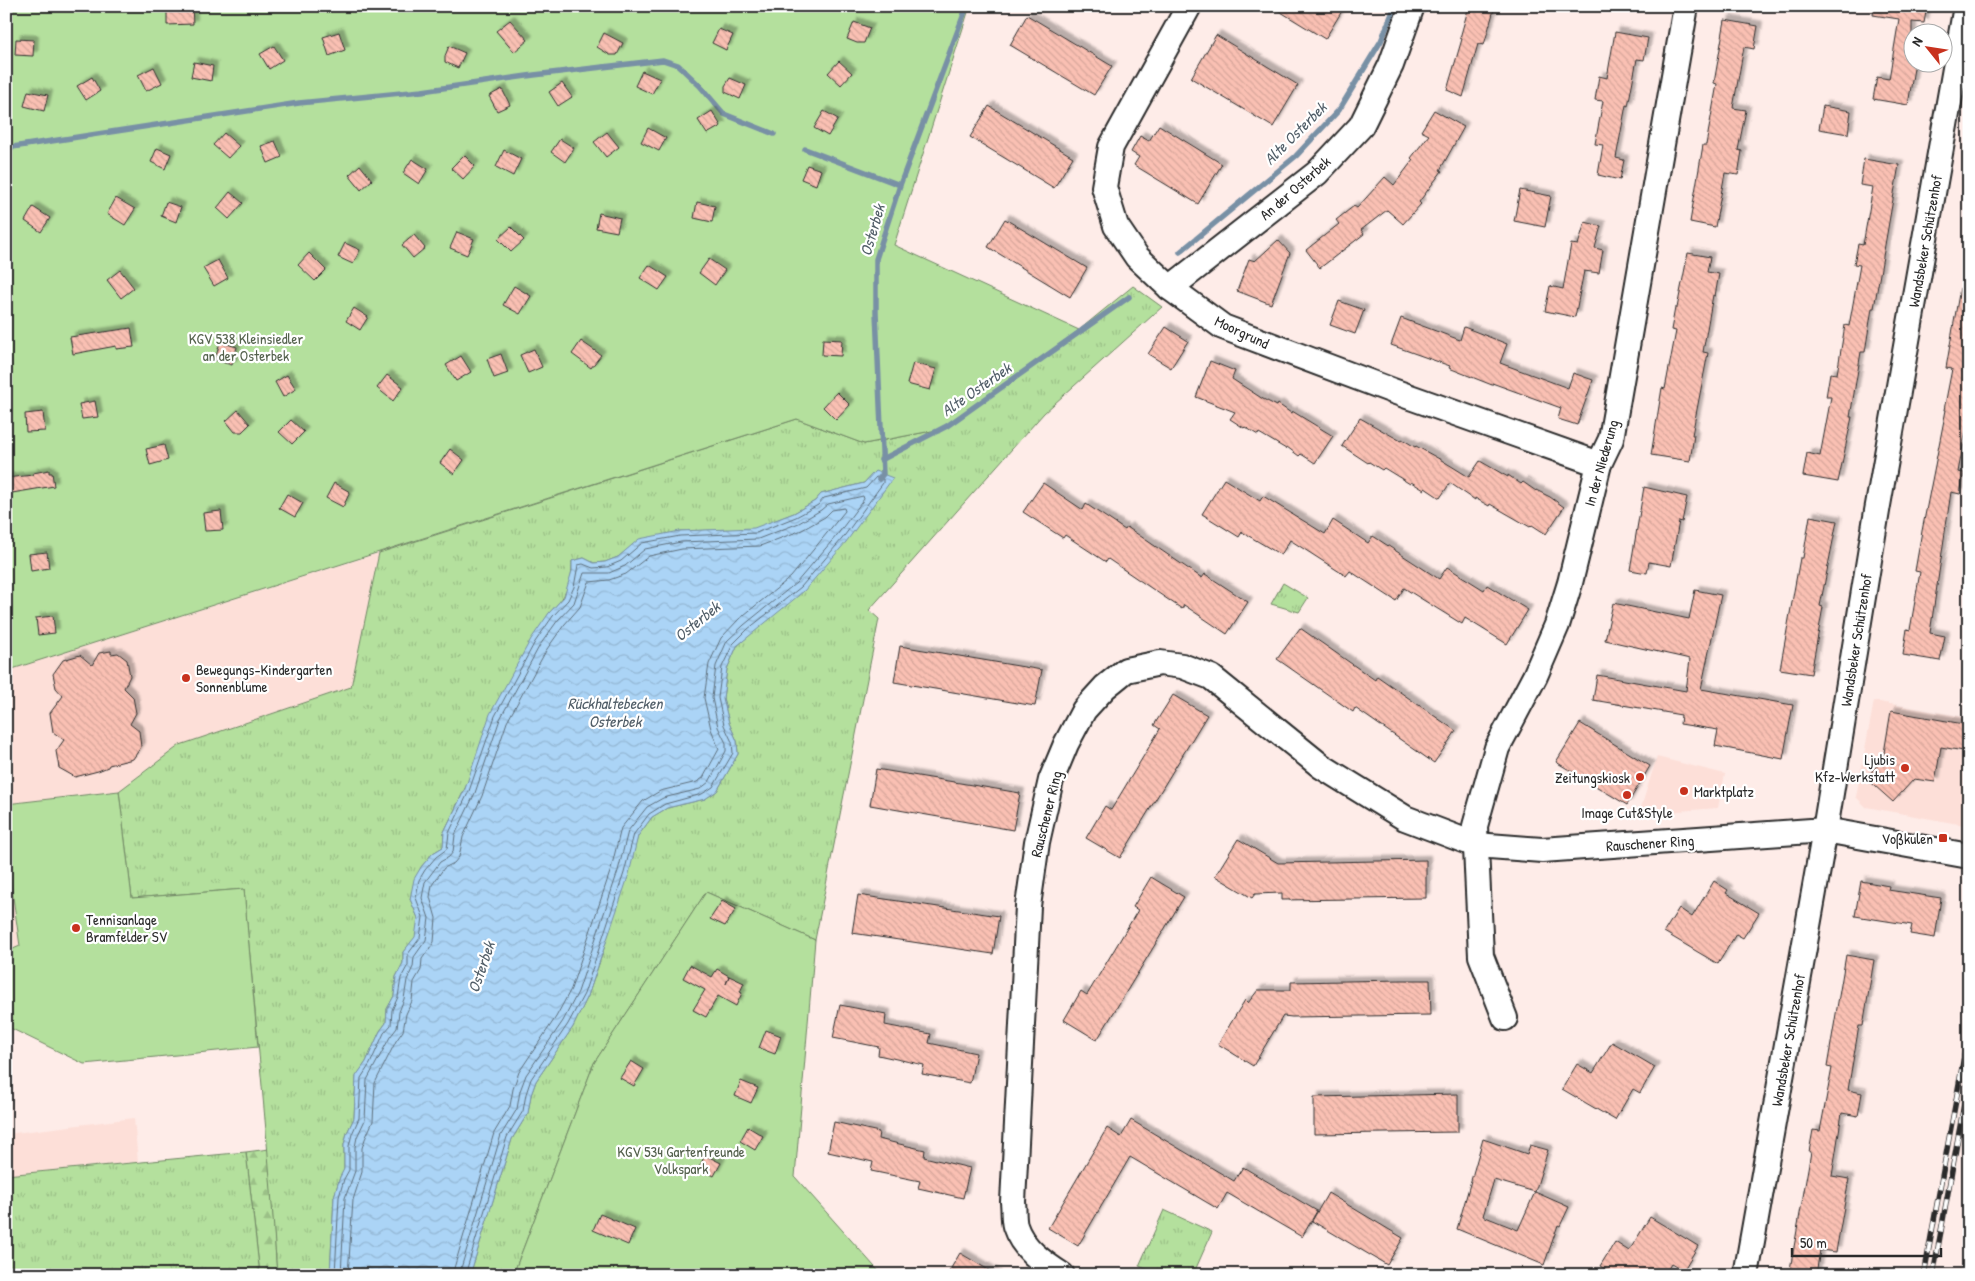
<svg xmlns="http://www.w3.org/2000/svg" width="1975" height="1281" font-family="'Patrick Hand',sans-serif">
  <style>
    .built { fill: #fddfd8 }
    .forest { fill: url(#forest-firs); stroke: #708664 }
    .park { fill: url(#park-tufts); stroke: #708664 }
    .garden { fill: #b4e09d; stroke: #708664 }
    .water { fill: url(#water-waves); stroke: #7890a5 }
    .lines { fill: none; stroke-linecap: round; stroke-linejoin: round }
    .shore { stroke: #5e6f7c; stroke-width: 1 }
    .stream { stroke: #7890a5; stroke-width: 5.5 }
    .building { fill: url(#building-back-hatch); stroke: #2b2b2b; fill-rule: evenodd; filter: url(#shadow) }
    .minor-casing { stroke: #2b2b2b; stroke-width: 28 }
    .minor { stroke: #fff; stroke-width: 24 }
    .rail-casing { stroke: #2b2b2b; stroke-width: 5.5 }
    .rail { stroke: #fff; stroke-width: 4; stroke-dasharray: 11; stroke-linecap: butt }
    .poi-dot { fill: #c8321e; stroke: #fff; stroke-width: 2 }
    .labels { text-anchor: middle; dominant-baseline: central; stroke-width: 4.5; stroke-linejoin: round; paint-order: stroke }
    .street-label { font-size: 15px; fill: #2b2b2b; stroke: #fff }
    .park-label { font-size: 15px; fill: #54614d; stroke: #fff }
    .poi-label { font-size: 15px; fill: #2b2b2b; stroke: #fff; text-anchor: start }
    .water-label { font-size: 16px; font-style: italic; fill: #515e68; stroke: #fff }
  </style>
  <defs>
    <pattern id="forest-firs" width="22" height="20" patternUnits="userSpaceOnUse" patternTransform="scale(1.25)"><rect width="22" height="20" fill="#b4e09d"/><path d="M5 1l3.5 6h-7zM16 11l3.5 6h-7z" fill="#9bc087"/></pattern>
    <pattern id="park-tufts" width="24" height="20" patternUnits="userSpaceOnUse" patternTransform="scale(1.25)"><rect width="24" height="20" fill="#b4e09d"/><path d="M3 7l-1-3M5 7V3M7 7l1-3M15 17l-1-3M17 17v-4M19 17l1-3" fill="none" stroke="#9bc087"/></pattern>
    <pattern id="water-waves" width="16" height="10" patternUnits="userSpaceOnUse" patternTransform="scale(1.25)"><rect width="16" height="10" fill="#abd4f6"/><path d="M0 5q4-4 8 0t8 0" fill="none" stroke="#93b6d3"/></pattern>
    <pattern id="building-back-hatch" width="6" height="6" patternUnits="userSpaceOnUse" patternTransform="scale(1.25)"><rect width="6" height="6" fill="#fac0b3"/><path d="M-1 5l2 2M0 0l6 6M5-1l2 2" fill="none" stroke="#d6a59a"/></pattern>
    <filter id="shadow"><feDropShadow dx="4.5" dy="-4.5" stdDeviation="1" flood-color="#0004"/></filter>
  </defs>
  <rect width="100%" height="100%" fill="#feece8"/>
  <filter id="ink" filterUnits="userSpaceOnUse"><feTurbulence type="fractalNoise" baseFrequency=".02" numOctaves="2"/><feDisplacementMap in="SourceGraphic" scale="10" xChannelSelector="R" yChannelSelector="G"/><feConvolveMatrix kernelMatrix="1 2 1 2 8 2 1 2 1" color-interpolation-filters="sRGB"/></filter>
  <g filter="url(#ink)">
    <g class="built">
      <path d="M379,553l-28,134 -171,58 -61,46 -113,13v-133z"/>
      <path d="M1874,701l95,17v108l-103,-19 -10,-10z"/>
      <path d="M1657,757l68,17 -7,34 -79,6z"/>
      <path d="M6,849l14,97 -14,6z"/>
      <path d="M134,1118l4,44 -132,13v-41z"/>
    </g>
    <path class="forest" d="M269,1149l8,126h-17l-14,-123z"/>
    <g class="park">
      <path d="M1133,286l29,21 -118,106 -175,197 10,9 -64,321 -109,-48 -112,171 -81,212h-43l42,-136 16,-26 3,-18 5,-14 37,-54 15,-31 14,-41 36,-119 14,-19 15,-9 38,-9 12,-8 21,-37 -1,-13 -8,-18 -6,-25 4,-29 10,-23 15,-13 123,-162 -11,12 -43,11 -6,7 -21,12 -40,16 -74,2 -52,18 -10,8 -13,5 -11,1 -10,-5 -12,3c0,25 -6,35 -23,52l-105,219 -1,15 -10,6 -12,14 -11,32 8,19 -2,19 -13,15v11l-7,14 -2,19 -7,13 -1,14 -6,8 -14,31 -10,15 -2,41 -7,15 -3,12v25l-4,7 -6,20 -4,78h-53c-8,-129 -22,-257 -33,-386l-112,9 -13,-107 61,-46 171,-58 28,-134 418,-134 67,25 78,-15 137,-99z"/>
      <path d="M1283,583l25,15 -9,14 -28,-8z"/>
      <path d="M246,1152l14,123h-254v-100z"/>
      <path d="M1164,1210l48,22 -19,43h-33l-21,-9z"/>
    </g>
    <g class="garden">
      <path d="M6,6h964l-76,239 185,85 -137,99 -78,15 -67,-25 -791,252z"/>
      <path d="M119,791l13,107 112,-9 14,158 -174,17 -78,-38v-74l14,-6 -14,-97v-45z"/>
      <path d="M706,892l109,48 -20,237 87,98h-369l81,-212z"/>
    </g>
    <path class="water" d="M875,471l18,7 -47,64 -42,49 -67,55 -10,23 -4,29 6,25 8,18 1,13 -21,37 -12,8 -38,9 -15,9 -14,19 -9,38 -41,122 -15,31 -37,54 -5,14 -3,18 -16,26 -42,136h-140l4,-78 6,-20 4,-8v-24l3,-12 7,-15 2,-42 10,-14 14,-31 6,-8 1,-14 7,-13 2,-19 7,-14v-11l12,-15 3,-19 -8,-19 4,-20 7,-12 12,-14 10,-6 1,-15 21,-43 25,-75 41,-75 18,-26 15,-16 8,-26v-10l12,-3 10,5 11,-1 13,-5 21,-18 41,-8 74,-3 40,-15 21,-12 6,-7 43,-11z"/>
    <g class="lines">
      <g class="shore">
        <path d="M335,1275l4,-78 5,-18 5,-9v-24l3,-12 7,-16 2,-40 9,-14 14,-31 7,-8 1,-15 6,-13 3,-19 7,-13v-11l12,-16 3,-21 -7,-19 3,-18 6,-10 11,-13 11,-8 2,-16 20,-42 26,-75 40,-74 18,-26 15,-16 6,-13 4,-22 5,-1 10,4 14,-1 14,-6 21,-18 38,-7 76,-3 40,-16 22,-12 6,-7 42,-10 10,-11 7,2v4l-41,56 -41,48 -53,42 -15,15 -11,23 -4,31 6,27 8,17 1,11 -20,34 -11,7 -37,10 -16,10 -15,20 -10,39 -40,121 -16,30 -37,55 -5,15 -3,17 -16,26 -42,138"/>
        <path d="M341,1275l4,-77 10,-27v-24l2,-10 8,-17 2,-40 23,-43 7,-9 2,-16 5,-13 3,-19 6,-13 1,-10 12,-17 3,-22 -7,-20 3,-16 15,-20 9,-5 4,-5 2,-17 20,-42 25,-74 40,-74 18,-25 16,-17 10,-30h25l16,-7 20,-17 36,-7 77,-3 41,-16 22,-13 7,-6 35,-8 1,3 -27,36 -41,48 -52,42 -17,16 -11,25 -4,32 6,29 8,16v8l-17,31 -9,7 -37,9 -16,9 -19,24 -10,40 -40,121 -15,29 -37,54 -6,16 -3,18 -16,26 -42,140"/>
        <path d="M348,1275l5,-75 9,-28v-24l3,-9 8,-18 2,-38 21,-42 7,-10 3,-17 6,-13 2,-19 7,-12 1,-11 12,-17 2,-24 -6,-21 2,-12 12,-17 10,-5 5,-6 4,-20 19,-41 25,-74 40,-73 17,-24 16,-18 9,-25 20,-2 17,-6 23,-18 33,-7 78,-3 42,-16 23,-13 7,-7 12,-2 1,3 -54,66 -52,42 -18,19 -12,26 -5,34 7,31 8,20 -16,29 -6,4 -37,9 -17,10 -22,27 -10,41 -40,120 -15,28 -37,55 -6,17 -3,17 -16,27 -42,142"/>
      </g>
      <g class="stream">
        <path d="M6,148l293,-45 123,-12 112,-16 129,-15 15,5 22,21 24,28 50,20"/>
        <path d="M805,149l95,36"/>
        <path d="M1180,252l116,-96 43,-46 42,-69 14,-35"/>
        <path d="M881,460l66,-34 182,-129"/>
        <path d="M879,479l4,-5 -7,-162v-53l24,-74 67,-179"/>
      </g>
    </g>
    <g class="building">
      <path d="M192,6l1,18 -26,1v-18z"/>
      <path d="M1271,6h74l-20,33z"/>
      <path d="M1469,6h26l-11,39 -6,-1 -15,53 -16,-7 15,-51 -2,-1z"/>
      <path d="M1874,6h53l-3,17 -12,-1v40h3l-7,43 -35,-6 4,-22 12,2 10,-60 -26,-4z"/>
      <path d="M1027,15l85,51 -18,29 -84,-50z"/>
      <path d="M510,20l18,20 -14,12 -18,-21z"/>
      <path d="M1725,20l33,6 -4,23 -10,-2 -11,61 13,2 -8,40 4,1 -4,24 -13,-2 -10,54 -25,-5 13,-77h3l11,-61 -3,-1z"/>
      <path d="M854,22l16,6 -6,15h-7l-10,-4z"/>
      <path d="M719,29l14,6 -7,15 -14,-7z"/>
      <path d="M339,32l6,18 -16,6 -6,-19z"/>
      <path d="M1615,32l33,6 -4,22 -7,-1 -9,47 -2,-1 -10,53 8,2 -4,20 -22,-5 5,-30 -8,-1 8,-43 -8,-1 4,-24 8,2z"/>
      <path d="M604,33l19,10 -6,12h-7l-13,-8z"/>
      <path d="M1216,35l82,50 -25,42 -82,-49z"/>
      <path d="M16,39l18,1 -1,16 -18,-1z"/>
      <path d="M274,46l9,14 -14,9 -9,-15z"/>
      <path d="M449,46l16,7 -7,15 -13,-6v-6z"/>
      <path d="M839,61l13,12 -11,12 -13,-12z"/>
      <path d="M194,62l19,4 -2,15 -20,-4z"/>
      <path d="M154,67l8,16 -16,8 -8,-16z"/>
      <path d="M642,71l18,8 -8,15 -17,-8z"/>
      <path d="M92,77l8,14 -14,9 -9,-14z"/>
      <path d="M730,78l16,7 -6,14 -15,-7v-6z"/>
      <path d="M562,83l10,14 -14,9 -9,-14z"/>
      <path d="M502,89l8,16 -13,6 -8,-15z"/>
      <path d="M28,91l20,4 -4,16 -20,-5z"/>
      <path d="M989,106l84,51 -19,31 -84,-51z"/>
      <path d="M1823,106l28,5 -3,23 -29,-5z"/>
      <path d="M1434,110l30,17 -24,43 2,1 -23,31 2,2 -18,20 -16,-14 -26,20 3,4 -44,34 -14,-18 33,-26 -3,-4 18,-14 3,2 28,-31 9,8 19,-25 -2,-2 18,-23 -8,-4z"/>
      <path d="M712,111l9,15 -14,8 -9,-14z"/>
      <path d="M824,111l14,8 -10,17 -14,-8z"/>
      <path d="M1159,125l63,39 -24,40 -64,-39 5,-8 -8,-5 9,-16 9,5z"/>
      <path d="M648,128l18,10 -7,13 -18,-9z"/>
      <path d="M607,132l12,15 -13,10 -12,-15z"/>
      <path d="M224,133l15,13 -11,12 -15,-13z"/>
      <path d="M560,139l14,9 -9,14 -14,-10z"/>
      <path d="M275,141l7,16 -14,6 -7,-17z"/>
      <path d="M157,148l14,6 -6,15 -14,-7z"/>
      <path d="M504,150l17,9 -8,17 -17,-9z"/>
      <path d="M464,155l11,11 -12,13 -12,-11z"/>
      <path d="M412,159l16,10 -9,15 -16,-11z"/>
      <path d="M1864,159l35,6 -25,143h-2l-7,44h-4l-11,65h2l-14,65 -35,-6 4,-23 13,3 11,-59h-5l4,-24 7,1 8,-49 4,1 11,-61 -6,-1 4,-20 5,1 10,-58 -13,-2z"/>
      <path d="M360,165l12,15 -11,10 -12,-15z"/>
      <path d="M807,165l14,5 -5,15 -15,-6z"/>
      <path d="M1520,190l31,6 -6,31 -31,-6z"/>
      <path d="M230,192l13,11 -14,16 -12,-11z"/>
      <path d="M116,198l19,11 -10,16 -18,-11z"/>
      <path d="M166,202l15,5 -5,15 -15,-6z"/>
      <path d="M697,202l18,4 -3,16 -18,-4z"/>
      <path d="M33,207l17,11 -9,14 -16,-11z"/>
      <path d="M599,213l21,5 -3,14 -21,-4z"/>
      <path d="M1005,219l82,49 -17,29 -82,-50z"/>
      <path d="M1585,222l16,4 -6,22 8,2 -4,23 -15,-2 -9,46 -30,-6 5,-25 13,3 8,-45 7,1z"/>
      <path d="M511,227l13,13 -13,12 -13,-13z"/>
      <path d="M457,232l17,7 -7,16 -17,-7z"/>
      <path d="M414,235l11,13 -12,10 -11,-13z"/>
      <path d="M1278,240l12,13 -19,51 -34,-13 12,-32 6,2z"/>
      <path d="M345,243l15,7 -7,14 -15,-7z"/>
      <path d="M309,253l17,17 -11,11 -17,-16z"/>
      <path d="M1688,253l22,4 -3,15 12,2 -4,22 -2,-1 -10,57 5,1 -16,82h2l-4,26 -39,-6 11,-67 3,1 11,-58 -5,-1 4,-22h2z"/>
      <path d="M709,259l16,11 -10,15 -16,-12z"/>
      <path d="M218,260l10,18 -14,8 -11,-18z"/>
      <path d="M649,265l19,12 -9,13 -19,-12z"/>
      <path d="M120,270l14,18 -13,10 -14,-18z"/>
      <path d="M514,286l17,10 -11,18 -17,-9z"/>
      <path d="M1960,288l9,1v125l-11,58 6,1 -4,21 -9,-2 -21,141 15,3 -5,25 -37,-6 4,-26 3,1 10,-58 -5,-1 7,-40 24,-121h-2l8,-41 -6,-1z"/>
      <path d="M1339,301l25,9 -9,24 -25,-9z"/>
      <path d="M354,308l14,9 -8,13 -14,-9z"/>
      <path d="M1401,318l59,22 4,-13 43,17 -7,19 68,25 5,-15 20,7 -16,45 -19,-6 3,-11 -69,-25v2l-43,-17 1,-2 -59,-21z"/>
      <path d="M1166,327l22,14 -17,27 -23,-14z"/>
      <path d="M131,328l3,19 -18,2v-3l-43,8 -3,-17z"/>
      <path d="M823,339l19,1 -1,16 -19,-1z"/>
      <path d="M581,341l20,14 -10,13 -19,-14z"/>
      <path d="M220,342l17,5 -5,18 -17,-5z"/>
      <path d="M534,349l8,18 -14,6 -8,-18z"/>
      <path d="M501,354l7,19 -14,5 -7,-19z"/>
      <path d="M461,356l10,16 -15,9 -10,-16z"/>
      <path d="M1210,361l25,10 -3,8 31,20 14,7 1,-2 13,9 1,-2 41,25 -18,27 -14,-9 -2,2 -12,-9 -1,2 -27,-16 -1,2 -13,-8 -1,1 -14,-9 5,-7 -39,-15z"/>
      <path d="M913,363l23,6 -6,21 -23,-6z"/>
      <path d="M287,375l9,14 -13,8 -8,-15z"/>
      <path d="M387,375l16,12 -10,14 -16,-13z"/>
      <path d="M837,392l13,13 -14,15 -13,-13z"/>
      <path d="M95,401l3,16 -16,2 -3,-15z"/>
      <path d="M238,410l12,14 -8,8h-7l-9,-11z"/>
      <path d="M43,412l2,19 -19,1 -1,-18z"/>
      <path d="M1360,418l41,23 1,-2 13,8 1,-1 27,15 26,16 11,-16 28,16v-2l13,9 2,-2 13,9v-1l14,7 14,10 -18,27 -14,-9 -2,2 -40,-23 -1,2 -14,-8v2l-25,-17 -10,15 -15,-10 -1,2 -13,-8 -1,2 -26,-16 -2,2 -13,-8 -1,1 -26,-17z"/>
      <path d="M291,420l13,12 -12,12 -13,-12z"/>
      <path d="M164,445l4,15 -18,5 -4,-16z"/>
      <path d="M450,449l14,11 -10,14 -14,-11z"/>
      <path d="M49,470v3h3l2,13 -48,8v-16l27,-3v-2z"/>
      <path d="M1224,479l36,22 3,-5 62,38 8,-14 35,23 5,-7 66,43 8,-12 37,23 3,-5 41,25 -21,34 -42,-26 -3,6 -58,-36 -8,13 -46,-30 -4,5 -56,-36 -9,15 -39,-23 -3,5 -37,-23z"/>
      <path d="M334,483l16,9 -7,15 -17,-9z"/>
      <path d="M1043,483l40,27 3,-6 39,26 2,-3 75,51 3,-4 43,28 -21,32 -43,-29 -2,4 -74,-50 -2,3 -41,-27 -2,3 -40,-26z"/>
      <path d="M1644,487l43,10 -5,25 -3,-1 -8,45 -22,-4 -2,11 -17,-3z"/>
      <path d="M287,494l16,9 -8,14 -16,-9z"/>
      <path d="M221,511l2,19 -18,1 -2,-18z"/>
      <path d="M1810,516l27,5 -17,85 3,1 -12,67 -31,-5 20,-111h3z"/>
      <path d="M47,552l2,16 -18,3 -2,-17z"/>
      <path d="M1695,590l26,5 -20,94 92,16 -10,54 -68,-13 3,-16 -38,-6 1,-9 -88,-15 4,-25 89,16 4,-32 -85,-19 8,-37 76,16z"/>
      <path d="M53,616l2,17 -17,2 -2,-17z"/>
      <path d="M1300,628l75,52 2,-4 79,55 -22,32 -79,-55 -2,4 -76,-53z"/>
      <path d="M900,646l142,24 -7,36 -141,-24z"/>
      <path d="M111,651v3l7,-1 9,7 3,16 -6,12 9,9 3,16 -6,11 9,7 2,16 -8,12 -24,6 -1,2 -10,4 -23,6 -16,-9 -3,-17 8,-11 -11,-8 -3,-19 13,-17 -7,-8 -3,-14 10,-14 17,-5 12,10 7,-12z"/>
      <path d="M1173,695l34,20 -87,143 -34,-20 19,-32 6,4 49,-81 -6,-4z"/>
      <path d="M1891,711l78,14v27l-28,-5 -6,35 -21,-3 -21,23 -27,-24 17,-19z"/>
      <path d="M1580,723l70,43 -23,39 -71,-43z"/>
      <path d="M876,769l144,24 -7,37 -143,-25z"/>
      <path d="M1238,839l40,24 148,-3v38l-144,2v-7l-27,1 -3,4 -37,-22z"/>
      <path d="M1151,877l33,20 -87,143 -33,-20 17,-29 6,4 51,-85 -5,-3z"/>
      <path d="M1714,881l14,9 -2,3 33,20 -16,25 -7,-4 -18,30 -54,-32 15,-24 13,9z"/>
      <path d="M1861,881l28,5 -1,4 53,8 -6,40 -25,-4 2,-9 -57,-9z"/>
      <path d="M858,895l141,21 -6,38 -141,-21z"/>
      <path d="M722,901l14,8 -11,17 -15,-7z"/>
      <path d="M1846,955l28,5 -11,66h-4l-11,64 14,3 -4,23 -16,-3 -10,63 17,3 -13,73 -16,-2 -4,25h-27l22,-123h-2l4,-22 7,1 12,-63 -5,-1z"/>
      <path d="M690,965l22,12 5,-8 12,7 -3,8 3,-8 15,7 -4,9 2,1 -6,13 -18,-10 -12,21 -13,-7 12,-20 -22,-12z"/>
      <path d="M1401,980h29l1,35 -139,2 -9,-1 -30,50 -35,-22 27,-44 3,3 10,-13h33v-8z"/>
      <path d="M840,1005l46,9 -1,11 46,9 -2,9 47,10 -6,30 -48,-9 2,-9 -46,-10 1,-8 -46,-9z"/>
      <path d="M766,1030l15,6 -6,18 -16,-6z"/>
      <path d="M1612,1042l43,25 -15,26 -7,-4 -18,31 -53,-31 15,-25 16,9z"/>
      <path d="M631,1061l13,8 -10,17 -14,-8z"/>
      <path d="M741,1081l17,7 -7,15 -16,-7z"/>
      <path d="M1458,1094v38l-144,2v-37z"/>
      <path d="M1131,1120l103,61 9,-14 74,44 -15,26 -75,-44 -9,16 -88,-52 -52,89 -30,-18 59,-100 14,9z"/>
      <path d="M834,1122l45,10 -1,7 47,11 -1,7 46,11 -7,30 -45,-10 2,-7 -49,-10 2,-9 -45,-10z"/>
      <path d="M748,1127l15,9 -8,14 -15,-9z"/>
      <path d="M1483,1139l44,15 3,-9 18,5 -13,42 34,15 -9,19 -2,-1 -14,40 -87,-36zM1494,1180l41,12 -17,38 -35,-14z"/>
      <path d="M705,1155l16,8 -7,13 -15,-8z"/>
      <path d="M1328,1193l75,45 -16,27 -75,-44z"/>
      <path d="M600,1214l35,15 -7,16 -35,-15z"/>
      <path d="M1650,1217l48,29 -15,25 -12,-7 -7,11h-50l-14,-9 15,-24 14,9z"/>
      <path d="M960,1253l37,22h-50z"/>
    </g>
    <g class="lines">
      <g class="minor-casing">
        <g id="minor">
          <path d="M1189,6l-78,141 -7,40 12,39 21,31 33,31 53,39 170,64 206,73"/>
          <path d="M1170,288l147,-115 44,-47 30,-61 21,-59"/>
          <path d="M1505,1018l-24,-62 -6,-130 22,-78 38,-72 22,-51 13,-42 29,-119 12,-25 75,-433"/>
          <path d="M1062,1275c-19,-12 -40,-27 -47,-49 -2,-7 -1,-17 -2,-24l15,-296 9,-64 14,-62 15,-36 18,-34 21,-23 21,-17 34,-7 22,3 29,11 110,89 84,52 71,27 66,5 283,-20 144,26"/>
          <path d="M1746,1275l79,-445 52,-319 89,-505"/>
        </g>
      </g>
      <use href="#minor" class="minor"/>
      <g class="rail-casing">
        <g id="rail">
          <path d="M1924,1275l45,-246"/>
          <path d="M1933,1275l36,-198"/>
        </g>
      </g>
      <use href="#rail" class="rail"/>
    </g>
  </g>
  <g class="poi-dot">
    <circle cx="186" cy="678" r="5"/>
    <circle cx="1905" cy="768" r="5"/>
    <circle cx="1640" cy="777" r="5"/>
    <circle cx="1684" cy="791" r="5"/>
    <circle cx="1627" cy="795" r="5"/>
    <rect x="1938" y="833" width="10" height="10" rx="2.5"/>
    <circle cx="76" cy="928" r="5"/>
  </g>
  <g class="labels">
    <g class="street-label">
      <text transform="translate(1295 188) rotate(-41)">An der Osterbek</text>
      <text transform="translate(1925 241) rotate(-80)">Wandsbeker Schützenhof</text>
      <text transform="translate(1242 332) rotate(25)">Moorgrund</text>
      <text transform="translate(1601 463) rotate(-74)">In der Niederung</text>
      <text transform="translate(1856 640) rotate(-81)">Wandsbeker Schützenhof</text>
      <text transform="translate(1046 814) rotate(-76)">Rauschener Ring</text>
      <text transform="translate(1650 843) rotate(-4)">Rauschener Ring</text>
      <text transform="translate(1788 1040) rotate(-80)">Wandsbeker Schützenhof</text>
    </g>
    <g class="park-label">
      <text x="246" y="338">KGV 538 Kleinsiedler<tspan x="246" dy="17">an der Osterbek</tspan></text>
      <text x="681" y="1151">KGV 534 Gartenfreunde<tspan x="681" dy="17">Volkspark</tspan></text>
    </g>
    <g class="poi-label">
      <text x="196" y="669">Bewegungs-Kindergarten<tspan x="196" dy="17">Sonnenblume</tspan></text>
      <text x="1895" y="759" text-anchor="end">Ljubis<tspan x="1895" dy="17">Kfz-Werkstatt</tspan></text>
      <text x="1630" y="777" text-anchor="end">Zeitungskiosk</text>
      <text x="1694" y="791">Marktplatz</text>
      <text x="1627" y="812" text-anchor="middle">Image Cut&amp;Style</text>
      <text x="1933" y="838" text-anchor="end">Voßkulen</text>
      <text x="86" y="919">Tennisanlage<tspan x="86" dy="17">Bramfelder SV</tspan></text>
    </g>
    <g class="water-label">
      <text transform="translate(1295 133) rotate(-45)">Alte Osterbek</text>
      <text transform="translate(872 230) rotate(-74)">Osterbek</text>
      <text transform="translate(976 389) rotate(-35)">Alte Osterbek</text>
      <text transform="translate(697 621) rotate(-39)">Osterbek</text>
      <text x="615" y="703">Rückhaltebecken<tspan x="615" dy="18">Osterbek</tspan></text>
      <text transform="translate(481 967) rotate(-71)">Osterbek</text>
    </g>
  </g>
  <rect width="1975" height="1281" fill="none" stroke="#fff" stroke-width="25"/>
  <rect x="12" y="12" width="1950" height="1256" fill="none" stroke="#2b2b2b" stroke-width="2" filter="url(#ink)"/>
  <g transform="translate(1928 48) rotate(300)"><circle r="24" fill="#ffffff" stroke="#aaaaaa"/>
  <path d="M0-4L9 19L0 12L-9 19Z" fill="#c8321e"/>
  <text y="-8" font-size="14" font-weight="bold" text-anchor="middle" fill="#2b2b2b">N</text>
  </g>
  <path d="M1792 1248v8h149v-8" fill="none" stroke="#2b2b2b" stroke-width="2.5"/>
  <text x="1800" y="1248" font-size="15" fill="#2b2b2b" stroke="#ffffff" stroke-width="4" paint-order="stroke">50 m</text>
</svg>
